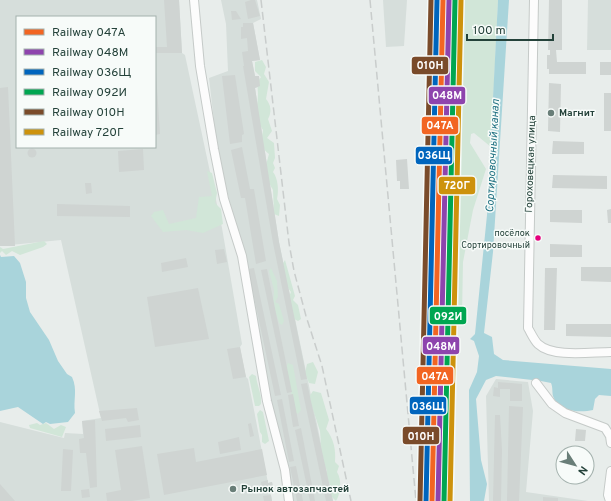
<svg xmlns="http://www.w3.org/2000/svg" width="611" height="501" font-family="Overpass,sans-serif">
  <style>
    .built { fill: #d6dedb; fill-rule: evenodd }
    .green { fill: #d1e6d8 }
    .water { fill: #a9d4db }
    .building { fill: #cfd4d2 }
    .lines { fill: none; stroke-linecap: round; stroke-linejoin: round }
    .minor-casing { stroke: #c5cac8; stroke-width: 10 }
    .minor { stroke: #fcfcfc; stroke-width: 8 }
    .rail { stroke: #c9cdcc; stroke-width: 1.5; stroke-dasharray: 8 4; stroke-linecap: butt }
    .rail-1-casing { stroke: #f7fbf9; stroke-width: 8 }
    .rail-2-casing { stroke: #f7fbf9; stroke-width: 8 }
    .rail-3-casing { stroke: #f7fbf9; stroke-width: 8 }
    .rail-4-casing { stroke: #f7fbf9; stroke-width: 8 }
    .rail-5-casing { stroke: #f7fbf9; stroke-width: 8 }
    .rail-6-casing { stroke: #f7fbf9; stroke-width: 8 }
    .rail-1 { stroke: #f26522; stroke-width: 5 }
    .rail-2 { stroke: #8e44ad; stroke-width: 5 }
    .rail-3 { stroke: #0065bd; stroke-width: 5 }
    .rail-4 { stroke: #00a651; stroke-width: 5 }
    .rail-5 { stroke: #7a4b2a; stroke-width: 5 }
    .rail-6 { stroke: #cd920c; stroke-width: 5 }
    .poi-dot { fill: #697e78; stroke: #f7fbf9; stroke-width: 1.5 }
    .bus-dot { fill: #e5007d; stroke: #f7fbf9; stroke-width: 1.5 }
    .labels { text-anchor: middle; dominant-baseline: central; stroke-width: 3; stroke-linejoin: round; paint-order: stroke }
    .bus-label { font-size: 9px; fill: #24423a; stroke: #f7fbf9; text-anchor: end }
    .poi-label { font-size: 10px; font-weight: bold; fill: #24423a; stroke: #f7fbf9; text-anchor: start }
    .street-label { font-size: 10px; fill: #24423a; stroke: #f7fbf9 }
    .water-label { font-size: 11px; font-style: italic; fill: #1c6f80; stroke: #f7fbf9 }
    .line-badge { stroke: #f7fbf9; stroke-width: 1.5 }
    .badge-label { font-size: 11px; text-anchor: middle; font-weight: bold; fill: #fff }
  </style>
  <rect width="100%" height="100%" fill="#e8edeb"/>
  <g class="built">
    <path d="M0,0h179l3,53 3,2 37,173 20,116 -2,3 6,30 2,2 20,104 4,-1 1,5 -3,3 2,11h-272v-79l64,16 1,-5 18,1 -1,-13 19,-3 -40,-178 -61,6zM17,17h138v130h-138z"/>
    <path d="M221,0h36l4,19 -8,4 7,37 -8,1 3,15h4l1,10 -5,2 24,154 54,259h-40l-6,-30 -15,-60 -26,-147 -28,-108 -9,-78 19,-7 -2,-47z"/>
    <path d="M383,0h24l-3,46 -18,1z"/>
    <path d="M588,0h23v50h-24z"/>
    <path d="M496,379l32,3 5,29 -7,81 62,9h-99l-3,-105z"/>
  </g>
  <g class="green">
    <path d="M460,0h38l-7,147 -17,-14 -3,1 -1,9 16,26 -13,41 -10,52 -1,53 -3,7 -4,1 -4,-42 1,-38 -2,-24 1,-18 5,-18 6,-95 1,-35 -4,-29z"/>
    <path d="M262,60l4,7 -2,7 5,8 -3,17c5,6 6,13 2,20l4,12 -5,7 7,5 1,15 -2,5 2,5 -2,4c5,6 6,19 4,27l3,6 -1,11 -5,-2 -1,-24 -4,-7 -3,-18 3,-11c-9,-7 -8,-13 -6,-24 -8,-13 -6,-20 -5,-35 0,-8 -2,-11 3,-18l-6,-6v-9z"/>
    <path d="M207,171l5,2 5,20 -2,10 6,6 2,15 -20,9 -17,-3 -23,2 -12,-16 3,-4 9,-2 6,14 27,-6 3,-21 13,-1z"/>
    <path d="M44,241l3,3 -4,3 -23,8 -8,-4 -6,4 -4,-4 -2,2v-6l3,2z"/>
    <path d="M285,260l10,36 -2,4 5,5 3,14 -3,2 -6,-3 -3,-21 2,-5 -6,-8 -3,-19z"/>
    <path d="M271,268l6,13 1,16 -3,5 4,2 5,17 -2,4 -3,-2 -6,-19 1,-14 -5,-19z"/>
    <path d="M313,362l5,10 -3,12 -6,-1 -4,-10 2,-9z"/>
    <path d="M288,363l5,2 8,45 -3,4 -3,-2 -9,-45z"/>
    <path d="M252,374l4,2c1,10 6,18 5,28l-2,2h-4l-6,-29z"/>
    <path d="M313,391l8,2 8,27 -3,9c8,10 10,21 9,33l4,4 -2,6c5,8 4,21 -1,29l-7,-7 2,-7 -5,-12 1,-4 -5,-13 -2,-27 -11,-34z"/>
    <path d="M260,410l3,2 6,29 -4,3 -3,-2v-7l-2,-3 -3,-18z"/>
    <path d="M37,423l3,2 6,-2 8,6 7,-4 5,2 -4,10 -32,-9 -1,-3z"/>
  </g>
  <g class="water">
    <path d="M498,0h11l-16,252 -9,81 8,4 2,17 9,6 108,9v27l-12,-1 -4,4 -2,11c-13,3 -35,2 -40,-14 -1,-4 0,-8 -2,-13l-10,-2 -45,-5 -10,4 -10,19 5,61 6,24 -3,17h-14l-1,-111 8,-18 2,-16 -5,-15 -4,-2 5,-5 12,-119z"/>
    <path d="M0,255l1,2 13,-1 6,7 6,19v16l4,14 19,28 9,21 9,13 5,3c6,13 1,22 3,36l-7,9 -18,2 -4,-2 -3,2 -25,-17 -18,4z"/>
  </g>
  <g class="building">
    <path d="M164,0h15l3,53h-27v-6h12z"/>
    <path d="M251,0h4l5,16 -12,3 -3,-17z"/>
    <path d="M549,0h13v50h-6l1,12h29v12h-37v-5h-2v-14h3v-5h-2z"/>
    <path d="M231,11h5l5,8 -9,1z"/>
    <path d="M243,23h10l7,37 -8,1 3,15h4l1,10 -5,2 24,154 28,137 -6,1 -28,-137 -30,-177h1l-2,-14 6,-1 -1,-13 -6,1v-12h2z"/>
    <path d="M155,57l5,77 -5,1z"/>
    <rect x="600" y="62" width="11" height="13"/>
    <path d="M235,75l9,59 -2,1v7l-12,2 -8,-68z"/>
    <path d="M549,83l12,1 -1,48 -12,-1z"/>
    <path d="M8,87l7,159h-15v-158z"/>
    <rect x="604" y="93" width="7" height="38"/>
    <path d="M553,141l31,1v12h-32z"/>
    <path d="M242,147l8,42h4l12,72 -10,3 -11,-66h-4l-10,-48z"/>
    <circle cx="32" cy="153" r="4.5"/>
    <path d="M143,149l1,21 -25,2 -1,-21z"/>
    <path d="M407,159l2,30h-9v-8h-3l-1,-21z"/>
    <path d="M553,175l54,1v13l-55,-1z"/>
    <path d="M85,183h6l1,10 -6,1z"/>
    <path d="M57,204l73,2v11l-73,-1z"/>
    <path d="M611,209v14h-3l-1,-13z"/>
    <path d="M550,210h32v13l-32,-1z"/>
    <path d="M550,244l32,1v12h-32z"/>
    <path d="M224,249l3,13 -10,2 -2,-14z"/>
    <path d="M186,258l2,9 -26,5 -1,-9z"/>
    <path d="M581,267h30v15l-30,-1z"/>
    <path d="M254,268l27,127 -6,1 -27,-127z"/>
    <path d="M545,268h12l-2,62h-11z"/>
    <path d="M267,269l25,123 -5,1 -26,-123z"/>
    <path d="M198,288l11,51 -54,8 -8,-50z"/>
    <path d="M566,324h45v13l-45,-1z"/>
    <path d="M240,347l6,30 -13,2 -6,-30z"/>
    <path d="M498,382l24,2v17h-12v-12h-10v8l-7,-1 1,-9 4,1z"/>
    <path d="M307,383l26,118h-7l-25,-117z"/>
    <path d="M293,394l6,32 -6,1 -5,-32z"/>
    <path d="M282,399l12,62 -5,1 -12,-62z"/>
    <path d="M509,406l14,1 -4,94h-12z"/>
    <path d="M137,408l2,12 -11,2 -2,-4 -24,3 -3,-10z"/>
    <path d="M495,415h5l2,35 -1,51h-8z"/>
    <path d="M95,420l2,67 -7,1 -4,-35h-6l-1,-14 5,-1 -2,-17z"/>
    <path d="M251,423l3,13 -4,1 -2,-13z"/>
    <path d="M140,425l1,12 -35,4 -1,-12z"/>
    <path d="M301,428l14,73h-5l-15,-71z"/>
    <path d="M576,429l10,1 -1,11h-10z"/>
    <path d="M239,437l2,13 -21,4 -2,-12z"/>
    <path d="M142,446l8,52 -18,3h-25l-1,-8 15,-3 -6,-40z"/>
    <path d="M194,448l2,14 66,-13 5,26 -103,20 -7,-41z"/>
    <path d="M63,449l10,1 -2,41h-10z"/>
    <path d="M296,466l7,35h-6l-7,-34z"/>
    <rect x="575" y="477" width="13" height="4"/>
    <path d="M268,480v3l4,-1 1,5 -3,3 -8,2 -1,-10z"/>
    <path d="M0,484l15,17h-15z"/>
    <path d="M89,489l1,8 -8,1 -1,-8z"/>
    <path d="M442,493h6v8h-7z"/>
    <path d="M271,495l1,6h-8l-1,-5z"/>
    <path d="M543,497l15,1v3h-15z"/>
  </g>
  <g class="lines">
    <g class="minor-casing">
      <g id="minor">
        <path d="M194,0l6,66 14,83 10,50 18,57 25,145 18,69 4,31"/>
        <path d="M534,0l-6,328c3,5 6,12 10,16 15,14 53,8 73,8"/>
        <path d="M536,383l16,21 13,9 40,15 5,8 1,7"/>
        <path d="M610,501l-2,-6 3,-24"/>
      </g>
    </g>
    <use href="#minor" class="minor"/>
    <g class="rail">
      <path d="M261,0l28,243 5,28 12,45 16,50 29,135"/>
      <path d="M370,0l46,501"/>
    </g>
    <g class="rail-1-casing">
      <path id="rail-1" d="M432,501l11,-501"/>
    </g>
    <g class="rail-2-casing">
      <path id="rail-2" d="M438,501l11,-501"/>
    </g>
    <g class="rail-3-casing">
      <path id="rail-3" d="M426,501l11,-501"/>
    </g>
    <g class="rail-4-casing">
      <path id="rail-4" d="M444,501l11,-501"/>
    </g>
    <g class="rail-5-casing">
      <path id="rail-5" d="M420,501l11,-501"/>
    </g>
    <g class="rail-6-casing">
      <path id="rail-6" d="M450,501l11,-501"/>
    </g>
    <use href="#rail-1" class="rail-1"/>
    <use href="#rail-2" class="rail-2"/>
    <use href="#rail-3" class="rail-3"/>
    <use href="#rail-4" class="rail-4"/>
    <use href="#rail-5" class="rail-5"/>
    <use href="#rail-6" class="rail-6"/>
  </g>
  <g class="poi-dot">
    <circle cx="551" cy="113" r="4"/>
    <circle cx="233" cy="489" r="4"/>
  </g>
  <circle class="bus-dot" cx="538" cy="238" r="3.5"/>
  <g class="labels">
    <g class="bus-label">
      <text x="530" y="233">посёлок<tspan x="530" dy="12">Сортировочный</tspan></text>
    </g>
    <g class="poi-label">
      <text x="559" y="113">Магнит</text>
      <text x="241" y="489">Рынок автозапчастей</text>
    </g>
    <g class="street-label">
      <text transform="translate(531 164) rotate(-88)">Гороховецкая улица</text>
    </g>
    <g class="water-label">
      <text transform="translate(493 156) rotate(-87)">Сортировочный канал</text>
    </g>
  </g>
  <g class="line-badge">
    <rect x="411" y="56" width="38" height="19" rx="4" fill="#7a4b2a"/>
    <rect x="428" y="86" width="38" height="19" rx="4" fill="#8e44ad"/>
    <rect x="421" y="116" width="38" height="19" rx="4" fill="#f26522"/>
    <rect x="415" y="146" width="38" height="19" rx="4" fill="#0065bd"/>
    <rect x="438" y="176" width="38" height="19" rx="4" fill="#cd920c"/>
    <rect x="429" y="306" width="38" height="19" rx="4" fill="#00a651"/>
    <rect x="422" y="336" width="38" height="19" rx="4" fill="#8e44ad"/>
    <rect x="416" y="366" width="38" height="19" rx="4" fill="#f26522"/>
    <rect x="409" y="396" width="38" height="19" rx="4" fill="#0065bd"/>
    <rect x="402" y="426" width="38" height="19" rx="4" fill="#7a4b2a"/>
  </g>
  <g class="badge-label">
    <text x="430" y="69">010Н</text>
    <text x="447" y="99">048М</text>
    <text x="440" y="129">047А</text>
    <text x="434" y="159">036Щ</text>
    <text x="457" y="189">720Г</text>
    <text x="448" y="320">092И</text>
    <text x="441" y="350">048М</text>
    <text x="435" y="380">047А</text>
    <text x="428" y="410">036Щ</text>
    <text x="421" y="440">010Н</text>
  </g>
  <rect x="16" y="16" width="140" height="132" fill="#f7fbf9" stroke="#a3b1ad"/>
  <rect x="24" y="29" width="20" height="6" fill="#f26522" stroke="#a3b1ad"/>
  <text x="52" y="36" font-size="12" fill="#24423a">Railway 047А</text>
  <rect x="24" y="49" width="20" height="6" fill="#8e44ad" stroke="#a3b1ad"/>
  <text x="52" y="56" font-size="12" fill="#24423a">Railway 048М</text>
  <rect x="24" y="69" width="20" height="6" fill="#0065bd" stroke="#a3b1ad"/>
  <text x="52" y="76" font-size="12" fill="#24423a">Railway 036Щ</text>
  <rect x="24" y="89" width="20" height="6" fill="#00a651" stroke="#a3b1ad"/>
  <text x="52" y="96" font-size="12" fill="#24423a">Railway 092И</text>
  <rect x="24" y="109" width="20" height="6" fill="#7a4b2a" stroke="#a3b1ad"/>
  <text x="52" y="116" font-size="12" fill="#24423a">Railway 010Н</text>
  <rect x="24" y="129" width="20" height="6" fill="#cd920c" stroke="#a3b1ad"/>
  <text x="52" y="136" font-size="12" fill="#24423a">Railway 720Г</text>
  <g transform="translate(575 465) rotate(126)"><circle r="19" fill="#f7fbf9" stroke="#a3b1ad"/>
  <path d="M0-3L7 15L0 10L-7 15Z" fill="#697e78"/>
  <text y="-6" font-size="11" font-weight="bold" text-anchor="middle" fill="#24423a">N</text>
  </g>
  <path d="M467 34v6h86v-6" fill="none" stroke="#24423a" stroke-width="2"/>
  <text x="473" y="34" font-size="12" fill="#24423a" stroke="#f7fbf9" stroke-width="3" paint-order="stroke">100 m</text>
</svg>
